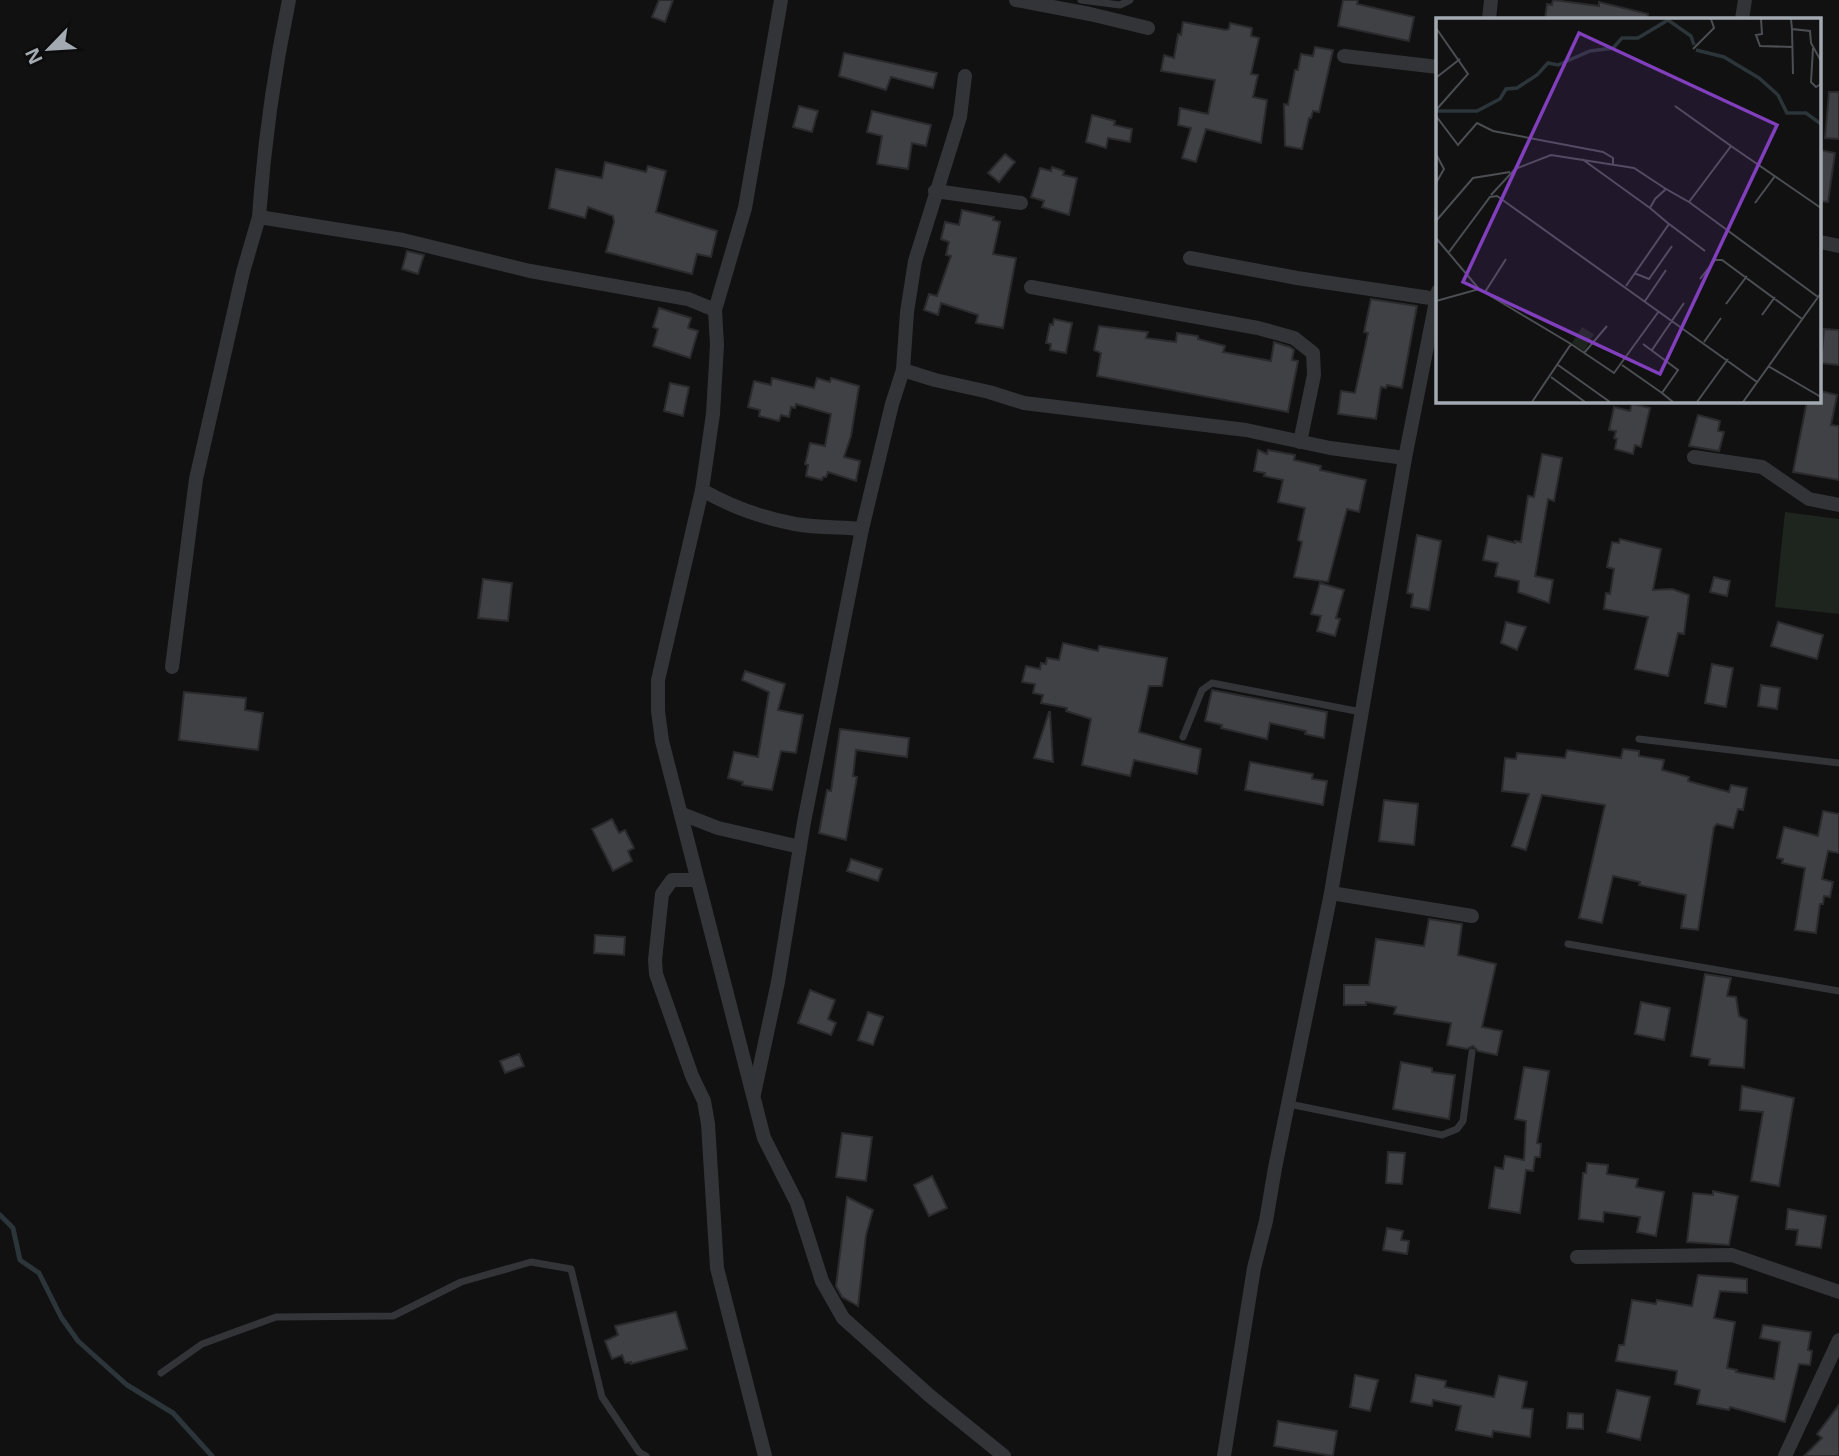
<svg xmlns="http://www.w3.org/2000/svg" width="1839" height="1456" font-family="'Noto Sans',sans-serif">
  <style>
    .green { fill: #1e251e }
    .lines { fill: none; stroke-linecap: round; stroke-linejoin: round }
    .stream { stroke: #2b353a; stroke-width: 5 }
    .building { fill: #404145; stroke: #2b2b2e; stroke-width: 2 }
    .service { stroke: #323437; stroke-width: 7 }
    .minor { stroke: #323437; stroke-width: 14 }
    .inset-river { fill: none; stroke: #2b353a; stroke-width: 3.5 }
    .inset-road { fill: none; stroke: #4b4e52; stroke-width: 2 }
    .view { fill: #813fbd; fill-opacity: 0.15; stroke: #813fbd; stroke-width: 3.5 }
    .inset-edge { fill: none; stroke: #a3aab2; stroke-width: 3.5 }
  </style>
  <rect width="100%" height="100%" fill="#111112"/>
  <path class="green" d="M1785,512l54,7v95l-64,-7z"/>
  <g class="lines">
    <path class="stream" d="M0,1215l13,13 7,32 19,13 22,44 17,24 49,44 46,28 39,43"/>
  </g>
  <g class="building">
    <path d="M659,0h14l-8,22 -13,-5z"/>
    <path d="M1343,0h15l-1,4 57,13 -5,24 -71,-15z"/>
    <path d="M1553,0l46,6v-4l49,12 -1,5h-102l2,-15 5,1z"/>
    <path d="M1183,22l43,8 3,-1 1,-6 22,5 -1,8 8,2 -8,36 7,1 -5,22 14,3 -6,43 -55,-14 -10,33 -14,-4 9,-30 -13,-3 2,-17 28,6 7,-34 -54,-9 3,-16 10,3 4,-24 3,1z"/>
    <path d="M1315,47l18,3 -14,62 -6,-1 -2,7h-2l-7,31 -17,-3 -1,-42 4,1 7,-35h3l3,-16 12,2z"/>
    <path d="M844,53l93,20 -4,15 -42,-11 -5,13 -47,-14z"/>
    <path d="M1829,92h10v47l-14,-1z"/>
    <path d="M799,106l19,5 -6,21 -19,-5z"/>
    <path d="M872,111l59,14 -5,21 -14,-3 -4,26 -31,-5 5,-28 -15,-4z"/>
    <path d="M1092,115l23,6 -1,4 18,4 -2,13 -22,-4 -2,10 -20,-6z"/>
    <path d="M1820,150l15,3 -7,49 -8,-1z"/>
    <path d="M1005,154l10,8 -16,20 -11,-9z"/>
    <path d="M605,162l41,10 2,-6 18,5 -10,41 61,19 -6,26 -14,-3 -5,20 -86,-22 8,-30 -1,-6 -25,-9 -3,11 -36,-10 7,-39 46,9z"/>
    <path d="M1052,167l12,4 -1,4 14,3 -8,37 -27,-8 2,-6 -13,-4 9,-29 11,3z"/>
    <path d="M962,210l32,7 -1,3 7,2 -7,32 23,4 -13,70 -27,-5 2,-8 -37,-12 -3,12 -14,-5 5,-16 8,2 14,-40 -5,-1 3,-13 -8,-3 4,-17 14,3z"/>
    <path d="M407,251l17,4 -6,19 -16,-5z"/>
    <path d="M1371,299l46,7 -15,82 -15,-3 -1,3 -5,-1 -5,32 -38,-5 3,-23 14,2 13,-60 -4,-1z"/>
    <path d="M659,308l32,10 -3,10 10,3 -8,27 -37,-12 5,-17 -5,-2z"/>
    <path d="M1054,319l18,4 -6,30 -16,-3 1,-6 -5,-1 4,-19 3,1z"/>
    <path d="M1099,326l49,6 -2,6 30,4 1,-9 21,3v3l27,7 -2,6 48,9 3,-19 16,5 4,3 -2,10 6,1 -10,51 -191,-36 4,-23 -7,-3z"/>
    <path d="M1824,329l15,1v35l-18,-2z"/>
    <path d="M772,378l42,10 3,-10 13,4 1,-4 28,8 -8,50 -7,21 16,4 -4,20 -28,-9 -2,5h-3l-1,3 -16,-4 2,-11 -3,-1 5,-21 15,3 6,-32 -35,-10 -1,4 -4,-1 -2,10 -8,-2 -2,6 -20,-5 1,-6 -12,-3 6,-26 17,4z"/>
    <path d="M670,383l19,4 -6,29 -19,-5z"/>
    <path d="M1820,391l17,4 -6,30 8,1v54l-46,-8 14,-71h13z"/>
    <path d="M1632,404l18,4 -9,39 -6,-2 -2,9 -18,-5 2,-10 -3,-1 2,-7 -7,-1 5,-23 16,4z"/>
    <path d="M1698,415l22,6 -2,10 6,1 -5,19 -30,-5z"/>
    <path d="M1258,450l9,4 1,-4 27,5 -1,5 27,6 -1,4 46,10 -7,32 -12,-3 -19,73 -34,-5 8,-35 -4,-2 7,-32 -27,-6 5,-22 -19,-4 1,-3 -11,-2z"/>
    <path d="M1542,454l20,4 -8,43 -6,-2 -13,77 18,4 -4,23 -31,-11 1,-11 -24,-5 3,-13 -15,-3 5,-24 27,7v-2l6,1 7,-46 6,1z"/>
    <path d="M1417,535l24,6 -12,69 -18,-3 2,-13 -6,-1z"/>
    <path d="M1620,539l41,10 -8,41 19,-1 17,6 -5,39 -6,-1 -10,43 -33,-7 13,-52 -44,-8 2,-16 4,1 4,-25 -7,-2 5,-25 7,1z"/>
    <path d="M1714,577l16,4 -3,15 -17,-4z"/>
    <path d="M483,579l29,4 -4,38 -30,-3z"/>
    <path d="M1320,583l24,7 -8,28 4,1 -5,17 -18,-5 4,-15 -10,-2z"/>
    <path d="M1506,622l20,5 -9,23 -16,-7z"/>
    <path d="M1778,622l45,13 -6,24 -46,-13z"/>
    <path d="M1063,643l35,8 1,-5 68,12 -5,28h-13l-10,46 62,17 -4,25 -63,-14 -4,16 -48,-11 9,-46 -25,-8 1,-3 -26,-5 2,-8 -10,-2 2,-9 -13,-2 4,-16 14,3 1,-6 5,1 1,-6 12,2z"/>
    <path d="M1712,664l21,4 -7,39 -21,-4z"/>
    <path d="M745,671l40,13 -7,26 25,5 -7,38 -15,-2 -9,39 -30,-5 1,-3 -15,-4 6,-26 24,5 11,-65 -27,-12z"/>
    <path d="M1761,685l19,3 -3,21 -19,-3z"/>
    <path d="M1212,690l115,22 -3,26 -19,-4 1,-3 -36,-8 -3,16 -46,-11 1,-3 -17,-4z"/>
    <path d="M184,692l62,6 -1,12 18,3 -5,37 -79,-10z"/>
    <path d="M1049,712h1l3,50 -19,-4z"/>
    <path d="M840,729l69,9 -2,19 -51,-7 -3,26 4,1 -11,63 -27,-7 8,-43 4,1z"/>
    <path d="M1623,749l16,2v5l25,4 -2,10 27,7 -1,4 41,11 2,-7 16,3 -4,22 -5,-1 -5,19 -16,-4 -3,3 -16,103 -17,-2 5,-33 -47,-10 1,-3 -27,-6 -11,47 -23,-5 26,-113 -63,-10 -16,55 -14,-4 17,-52 -27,-3 3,-33 11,1 1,-6 48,5 2,-8 54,8z"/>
    <path d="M1250,762l63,12 -1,5 15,2 -4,24 -78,-15z"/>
    <path d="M1384,800l34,4 -4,41 -35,-4z"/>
    <path d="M1823,811l16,3v39l-11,-2 -6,28 11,3 -3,15 -6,-1 -1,8h-3l-4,29 -21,-3 10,-62 -23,-5 1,-4 -6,-1 7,-31 34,9z"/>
    <path d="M612,819l7,14 6,-3 9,18 -6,3 4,10 -19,10 -21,-42z"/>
    <path d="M851,859l31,10 -4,12 -31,-10z"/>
    <path d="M1429,919l33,5 -4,31 38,9 -14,63 20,4 -5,24 -19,-4 -5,-5 -6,3 -20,-4 4,-22 -57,-9 2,-7 -30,-5v3h-22v-20h25l7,-46 48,7z"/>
    <path d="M595,935l30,2 -1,18 -30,-2z"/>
    <path d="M1705,974l26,4 -4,18 9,1 3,19 8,4 -3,48 -35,-3 1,-6 -19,-3z"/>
    <path d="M810,990l25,10 -7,19 8,4 -5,12 -33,-12z"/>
    <path d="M1641,1002l29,6 -6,32 -29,-6z"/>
    <path d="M868,1012l15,5 -10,28 -15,-5z"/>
    <path d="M519,1054l5,12 -19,7 -5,-12z"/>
    <path d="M1401,1062l31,6v4l23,3 -6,44 -56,-10z"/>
    <path d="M1524,1067l25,4 -12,72 4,1 -1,13h-5l-2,14 -7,-1 -6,43 -31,-5 6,-41 8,2 2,-13 19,4 2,-39 -11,-2z"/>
    <path d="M1742,1086l52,12 -15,88 -28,-5 12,-69 -23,-2z"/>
    <path d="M842,1133l30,4 -6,44 -30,-4z"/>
    <path d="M1388,1152l17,1 -3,31 -16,-1z"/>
    <path d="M1587,1163l21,2 -1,9 31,5 -2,8 28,5 -8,44 -19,-4 3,-15 -36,-5 -1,10 -24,-3 4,-46h3z"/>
    <path d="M932,1176l15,32 -18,8 -15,-31z"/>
    <path d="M1713,1191l25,5 -9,49 -42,-3 6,-49 20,2z"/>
    <path d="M847,1197l26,13 -7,25 -8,71 -16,-9 -6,-11z"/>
    <path d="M1788,1209l38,7 -5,32 -25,-3 2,-15 -12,-1z"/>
    <path d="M1387,1228l16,3 -2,9 8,1 -2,13 -24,-4z"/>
    <path d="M1698,1275l49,4v14l-27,-2 -6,27 21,4 -8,46 10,2 -1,2 38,7 6,-37 -20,-4 3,-13 48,7 -3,18 4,1 -2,14 -11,-1 -14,58 -55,-15 -1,3 -32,-6 3,-14 -25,-6 2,-13 -61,-10 3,-16h5l8,-45 24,4 1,-4 35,6z"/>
    <path d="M676,1312l11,37 -56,15v-2l-6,1 -3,-8 -10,4 -7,-18 13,-6 -3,-9z"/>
    <path d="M1355,1375l23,5 -8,31 -20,-4z"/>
    <path d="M1416,1375l30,6 -1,6 49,10 5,-21 28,6 -5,26 11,1 -3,28 -37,-6 -1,6 -36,-7 5,-24 -28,-6 -1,6 -21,-4z"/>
    <path d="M1617,1390l33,7 -10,43 -33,-8z"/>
    <path d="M1839,1405v51h-35l18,-18 -5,-4z"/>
    <path d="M1568,1413l15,1v15l-16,-1z"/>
    <path d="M1278,1421l59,10 -4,25 -59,-10z"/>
  </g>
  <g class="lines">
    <g class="service">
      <path d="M1081,0l39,5 10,-5"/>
      <path d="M1183,737l19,-47 10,-7 149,29"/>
      <path d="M1639,739l200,24"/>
      <path d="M1568,944l271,47"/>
      <path d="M1289,1104l153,31 15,-6 6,-8 9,-69"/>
      <path d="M161,1373l41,-29 74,-27 117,-1 68,-34 70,-20 40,7 31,128 37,55 7,4"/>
    </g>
    <g class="minor">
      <path d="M1016,0l74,14 58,14"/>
      <path d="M1489,19l2,-19"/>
      <path d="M1742,19l3,-19"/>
      <path d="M1344,56l94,11"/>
      <path d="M965,76l-5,41 -45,144 -8,51 -4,58 32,10 54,12 35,11 222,27 84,18 75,10"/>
      <path d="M935,191l86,12"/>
      <path d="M259,217c5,-73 15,-145 30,-217"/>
      <path d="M1820,242l19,4"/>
      <path d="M1190,258l107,20 140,21"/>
      <path d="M1031,287l227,41 36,10 19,15 1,22 -14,67"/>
      <path d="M715,310l30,-102 36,-208"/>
      <path d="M1694,457l68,10 47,32 30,6"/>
      <path d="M702,490l-44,190v31l4,30 102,397 33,65 25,78 21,37 87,78 74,60"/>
      <path d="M172,667l24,-188 47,-207 16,-55 144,23 127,31 158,28 27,11 2,35 -4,69 -11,76c28,16 61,28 93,34 22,4 44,3 67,5l30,-125 11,-34"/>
      <path d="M682,814l36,14 82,19"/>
      <path d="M697,880h-25l-10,14 -7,66 1,14 36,102 12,25 4,23 9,144 48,188"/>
      <path d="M1331,893l141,23"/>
      <path d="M754,1094l24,-112 26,-160 58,-293"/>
      <path d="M1577,1257l155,-2 107,37"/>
      <path d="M1224,1456l30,-188 12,-47 9,-53 56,-275 74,-435 33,-167"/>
      <path d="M1785,1456l54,-116"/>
    </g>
  </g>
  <g transform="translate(1436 18)">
    <rect width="385" height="385" fill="#111112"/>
    <path d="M146,309l12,7 -10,17 -12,-8z" fill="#1e251e"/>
    <path class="inset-river" d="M232,2l23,16 3,9M260,32l28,7 35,21 19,17 9,18h19l15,11M1,93h40l23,-12 6,-10 11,-1 20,-13 11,-12 10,2 32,-14 23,-3 9,-10h16l30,-18"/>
    <path class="inset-road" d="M325,1l1,15 -6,1 4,11 32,1M355,1l1,10 18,2 1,12 10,18M0,10l32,46 -32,36M356,11l1,45M377,30l-2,34 5,5 5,-3M257,31l21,-21 -3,-9M1,59l23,-18M0,98l22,29 19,-22 16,8 110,21 10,6v6M295,128l90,62M0,136l8,15 -8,14M146,141l68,49M55,177l24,-26 36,-14 83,13 32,21M253,184l129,95M319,185l20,-27M0,203l37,-43 37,-6M233,206l-19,-16 5,-9 11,-10 23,13 42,-56 -56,-40M0,220l43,51M13,234l41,-55 7,-1 260,186M198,255l15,6 23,-33M264,261l15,-19h7l80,59M190,268l43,-62 36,27M49,274l21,-33M0,283l43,-12 92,55 -39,58M209,283l21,-31M290,286l21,-28M326,297l13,-18M268,324l17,-24M135,326l43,29 45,-62M207,326l35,26 -16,23 11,9M216,332l32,-47M148,335l23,-27M122,347l52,37M186,347l40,28M332,348l53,31M115,359l34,25M261,384l31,-43M307,384l78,-109"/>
    <path class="view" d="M143,15l198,92 -117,249 -197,-92z"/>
    <rect width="385" height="385" class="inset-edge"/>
  </g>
  <g transform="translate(49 49) rotate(245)" stroke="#0c0c0d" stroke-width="5" paint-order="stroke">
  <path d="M0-5L12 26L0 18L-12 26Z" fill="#a3aab2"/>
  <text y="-10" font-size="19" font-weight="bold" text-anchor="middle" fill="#a3aab2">N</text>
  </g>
</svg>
